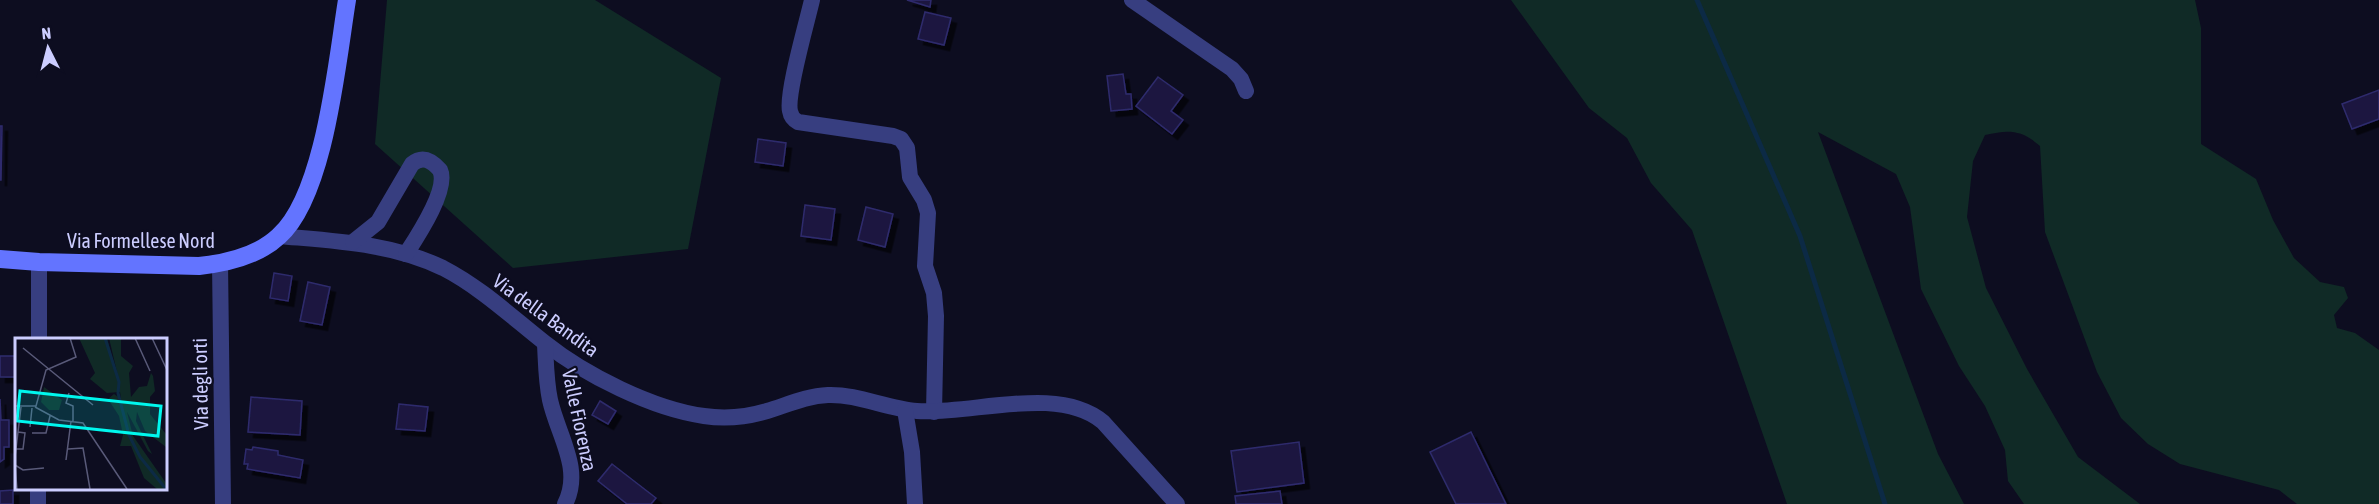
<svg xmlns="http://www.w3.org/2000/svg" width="2379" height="504" font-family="'Asap Condensed',sans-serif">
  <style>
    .green { fill: #102a26 }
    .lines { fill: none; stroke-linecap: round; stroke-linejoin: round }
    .stream { stroke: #0c2a45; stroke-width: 5 }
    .building { fill: #1b1941; stroke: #2f2b6d; stroke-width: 1.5; filter: url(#shadow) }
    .street { stroke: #373e80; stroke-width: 16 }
    .secondary { stroke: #6374ff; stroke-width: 18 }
    .labels { text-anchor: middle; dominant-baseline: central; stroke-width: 4.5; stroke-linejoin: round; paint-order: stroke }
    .street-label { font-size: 20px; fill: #cccdff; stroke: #0d0d20 }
    .inset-river { fill: none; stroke: #0c2a45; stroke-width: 3 }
    .inset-road { fill: none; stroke: #595a79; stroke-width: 1.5 }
    .view { fill: #00f7ee; fill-opacity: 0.15; stroke: #00f7ee; stroke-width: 3 }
    .inset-edge { fill: none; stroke: #cccdff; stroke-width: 3 }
  </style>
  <defs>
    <filter id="shadow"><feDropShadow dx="5.5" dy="5.5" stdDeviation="0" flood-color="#0009"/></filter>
  </defs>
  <rect width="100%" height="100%" fill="#0d0d20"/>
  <g class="green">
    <path d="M387,0h208l126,78 -33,171 -175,19 -138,-124z"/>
    <path d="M1511,0h684l6,28v116l55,35 17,41 21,38 26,24 24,5 4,11 -14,17 3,13 18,5 24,17v154h-82l-18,-14 -99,-26 -32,-20 -27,-26 -24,-46 -52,-140 -5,-86c-19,-17 -32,-16 -55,-11l-12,26 -6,56 19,71 41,81 51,88 62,47h-116l-16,-23 -3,-31 -20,-44 -26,-40 -38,-77 -11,-82 -14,-33 -78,-42 120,322 26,50h-177l-95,-274 -41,-47 -24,-45 -38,-30z"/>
  </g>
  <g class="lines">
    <path class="stream" d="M1697,0l103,236 85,268"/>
  </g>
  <g class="building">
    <path d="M907,0h24l-1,7z"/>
    <path d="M925,12l26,6 -7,27 -26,-6z"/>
    <path d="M1123,74l3,20h5l1,15 -21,2 -4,-35z"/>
    <path d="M1158,77l25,18 -12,16 12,9 -11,14 -36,-28z"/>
    <path d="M2379,90v29l-27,10 -10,-25z"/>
    <path d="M0,126h2l-1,54h-1z"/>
    <path d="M758,139l28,4 -3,23 -28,-4z"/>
    <path d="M805,205l30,4 -4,31 -30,-4z"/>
    <path d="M866,207l27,7 -8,33 -27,-7z"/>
    <path d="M274,273l18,3 -4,25 -18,-3z"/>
    <path d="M308,282l22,5 -8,38 -22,-4z"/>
    <rect x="0" y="356" width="15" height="21"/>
    <path d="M251,397l51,4 -2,34 -52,-3z"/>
    <path d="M0,399l1,21h8v27h-5v12l-4,3z"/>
    <path d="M600,401l16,10 -8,13 -16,-9z"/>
    <path d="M399,404l29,3 -3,24 -29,-2z"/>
    <path d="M1471,432l35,72h-50l-26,-52z"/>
    <path d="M1299,442l5,41 -67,9 -6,-41z"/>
    <path d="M253,447l25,4v4l25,5 -3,18 -53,-9 1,-5h-4l2,-15 6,1z"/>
    <path d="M612,464l44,34 -5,6h-24l-29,-23z"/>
    <path d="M13,490v14h-13v-13z"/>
    <path d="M1280,491l2,13h-46l-1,-8z"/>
  </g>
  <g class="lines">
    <g class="street">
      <path d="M812,0c-5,22 -26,94 -22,111 1,6 4,9 8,11l95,14 8,3 6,9 3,29 14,23 4,13 -3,53 9,27 2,23 -2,96"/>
      <path d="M1132,0l100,69 9,10 5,12"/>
      <path d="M279,236c56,5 112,7 164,32 37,19 69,49 102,75 40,32 108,66 159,73 21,3 43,1 63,-5 20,-6 39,-15 61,-16 30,-1 59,14 89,16 54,4 141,-27 186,11l74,82"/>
      <path d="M353,242l25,-20 34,-58c11,-9 20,-3 28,6 9,19 -23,67 -34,84"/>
      <path d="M220,263l3,241"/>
      <path d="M39,339v-77"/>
      <path d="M545,344c1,19 1,37 5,56 8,36 33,69 15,104"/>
      <path d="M905,410l7,42 3,52"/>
      <path d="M38,504v-16"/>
    </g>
    <path class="secondary" d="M0,259l39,3 160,4c28,-3 59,-10 80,-30 46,-41 58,-175 68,-236"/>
  </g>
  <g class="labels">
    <g class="street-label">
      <text x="141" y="240">Via Formellese Nord</text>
      <text transform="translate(546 315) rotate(36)">Via della Bandita</text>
      <text transform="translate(200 384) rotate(-91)">Via degli orti</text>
      <text transform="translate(580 420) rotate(78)">Valle Fiorenza</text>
    </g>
  </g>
  <g transform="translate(15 338)">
    <rect width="152" height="152" fill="#0d0d20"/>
    <path d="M64,0h28l13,47 -11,-47h12v18l12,10 -4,7 2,24 8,-10 8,-1 4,-13 2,3 2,15 -5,6v17l16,20v13l-21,-16 -8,-19 -1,9 16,33 -4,-3 -21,-39 6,24 33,47v6h-9l-13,-11 -13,-32h-11l3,-11 -4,-19 -11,-17 6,-5 7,5 -1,-7 -13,1 -17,-14 5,-6zM29,49l18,13 -3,10h-10l-8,-8z" fill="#102a26"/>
    <path class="inset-river" d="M90,0l14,44 -1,11 11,42 11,22 26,32"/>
    <path class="inset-road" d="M120,0l15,33M137,0l15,32M8,10l70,57M54,55l-3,10 7,3v16M0,68h21l10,-36 30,-13 -6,-19M20,69l24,13 24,3 44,66M15,89l2,-19M17,95h14l4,-17M1,111h7l2,-16 -7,-1M53,111l15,-1 7,41M0,119l6,-50M51,122l5,-39M0,127l8,5 21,-2M0,128l2,23"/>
    <path class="view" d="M5,53l141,15 -3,30 -141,-15z"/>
    <rect width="152" height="152" class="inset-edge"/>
  </g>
  <g transform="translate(48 48) rotate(354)" stroke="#0d0d20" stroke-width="4.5" paint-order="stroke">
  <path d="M0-4.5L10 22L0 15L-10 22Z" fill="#cccdff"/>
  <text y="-9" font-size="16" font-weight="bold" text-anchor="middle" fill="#cccdff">N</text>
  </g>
</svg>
